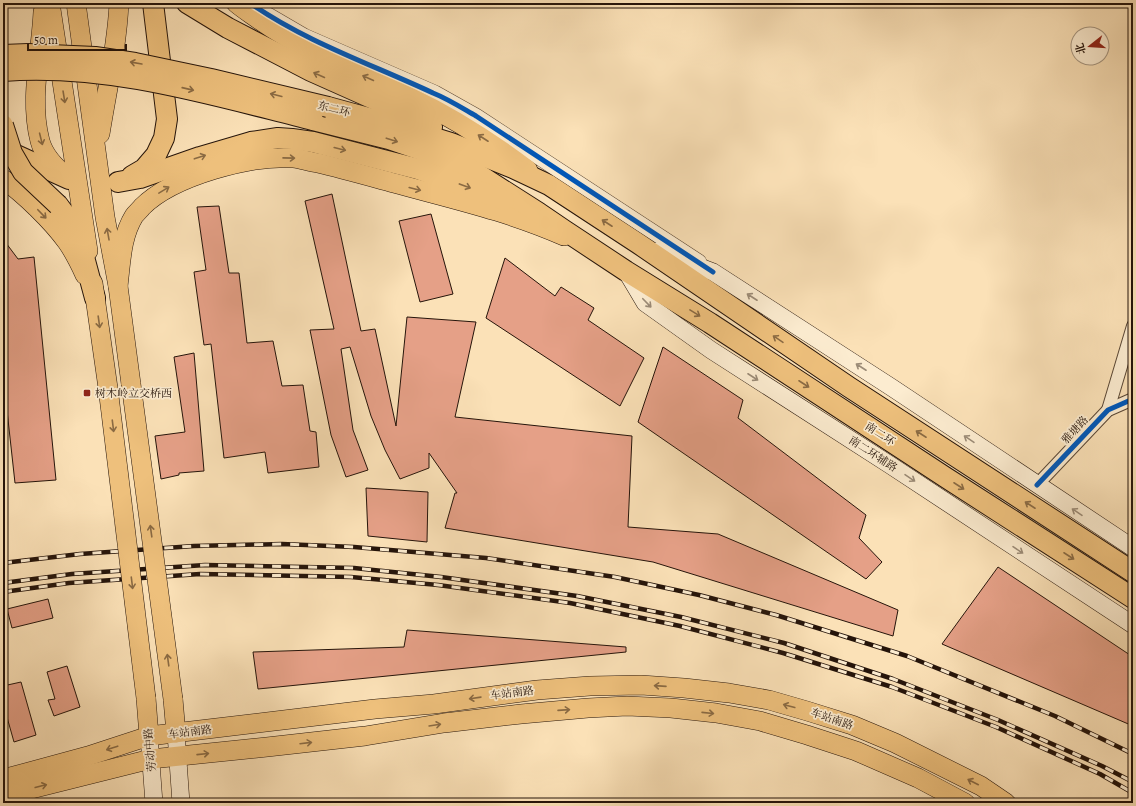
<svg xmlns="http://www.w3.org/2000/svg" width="1136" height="806" font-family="Alegreya,'Noto Serif SC',serif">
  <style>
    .building { fill: #e5a087; stroke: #25140a }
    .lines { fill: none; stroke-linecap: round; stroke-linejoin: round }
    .minor-casing { stroke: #5a4735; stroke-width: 14 }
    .tertiary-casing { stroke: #5a4735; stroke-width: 16 }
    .secondary-casing { stroke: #25140a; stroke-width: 18 }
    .primary-casing { stroke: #25140a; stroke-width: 20 }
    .trunk-casing { stroke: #25140a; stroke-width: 22 }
    .minor { stroke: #fcecd0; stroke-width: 12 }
    .tertiary { stroke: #fcecd0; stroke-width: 15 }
    .secondary { stroke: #fcecd0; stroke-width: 17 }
    .primary { stroke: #eec07c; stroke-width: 19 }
    .trunk { stroke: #eec07c; stroke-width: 20 }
    .rail-casing { stroke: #25140a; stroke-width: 4.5 }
    .rail { stroke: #fcecd0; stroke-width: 3; stroke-dasharray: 9; stroke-linecap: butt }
    .primary-bridge-casing { stroke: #25140a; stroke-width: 20; stroke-linecap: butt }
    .trunk-bridge-casing { stroke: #25140a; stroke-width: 22; stroke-linecap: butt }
    .primary-bridge { stroke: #eec07c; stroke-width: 19 }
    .trunk-bridge { stroke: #eec07c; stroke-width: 20 }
    .cycleway-casing { stroke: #fcecd0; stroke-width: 8 }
    .cycleway { stroke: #0057b8; stroke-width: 5 }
    .oneway { stroke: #8a6a43 }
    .oneway2 { stroke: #9b8b77 }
    .poi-dot { fill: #8f2418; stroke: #fcecd0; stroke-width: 1.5 }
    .labels { text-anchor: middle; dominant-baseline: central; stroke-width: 3.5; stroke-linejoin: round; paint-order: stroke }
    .street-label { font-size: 11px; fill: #25140a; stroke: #fcecd0 }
    .poi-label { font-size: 11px; fill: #25140a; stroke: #fcecd0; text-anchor: start }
  </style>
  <rect width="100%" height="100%" fill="#fbe1b7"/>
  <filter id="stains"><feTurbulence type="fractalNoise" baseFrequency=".005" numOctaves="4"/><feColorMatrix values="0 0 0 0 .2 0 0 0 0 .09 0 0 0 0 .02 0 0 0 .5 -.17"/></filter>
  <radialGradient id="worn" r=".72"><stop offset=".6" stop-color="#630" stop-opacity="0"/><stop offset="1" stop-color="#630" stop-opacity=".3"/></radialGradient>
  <g class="building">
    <path d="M332,194l29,137 14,-2 21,97 11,-109 69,5 -21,95 177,19 -4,91 90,7 180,76 -5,26 -240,-74 -208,-34 10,-35h2l-28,-40v15l-29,11 -15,-29 -14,-34 -21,-69 -9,2 12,81 15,40 -22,7 -15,-42 -21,-105 24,-1 -29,-128z"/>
    <path d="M219,206l10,67h10l8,70 26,-2 9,45 21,-1 7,46 6,1 3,35 -51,6 -3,-21 -41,6 -13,-114 -7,1 -10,-73 12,-2 -9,-63z"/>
    <path d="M431,214l22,80 -33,8 -21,-81z"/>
    <path d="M3,239l15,20 16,-2 22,223 -41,3 -12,-109z"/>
    <path d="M505,258l50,38 6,-9 33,21 -6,12 56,38 -24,48 -134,-88z"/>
    <path d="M663,347l80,53 -5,18 128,97 -7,23 23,24 -16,17 -228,-157z"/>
    <path d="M194,353l10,118 -25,2v2l-18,4 -6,-43 30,-4 -11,-75z"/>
    <path d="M366,488l62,4 -1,50 -59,-6z"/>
    <path d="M998,567l135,90v69l-191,-82z"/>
    <path d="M48,599l5,19 -41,10 -5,-19z"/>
    <path d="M407,630l219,17v5l-368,37 -5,-37 151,-5z"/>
    <path d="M67,666l13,41 -26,9 -6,-16 7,-1 -8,-27z"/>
    <path d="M21,682l15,53 -22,7 -11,-39v-17z"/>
  </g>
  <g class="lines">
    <g class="minor-casing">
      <g id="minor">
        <path d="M1108,410l25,-84"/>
        <path d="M1037,485l71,-75 25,-11"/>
      </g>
    </g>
    <g class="tertiary-casing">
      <path id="tertiary" d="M268,15l36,21 131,57 41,23 223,146"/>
    </g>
    <g class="secondary-casing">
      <g id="secondary">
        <path d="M658,251l55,21 178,115 242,161"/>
        <path d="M626,271l19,32 66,47 179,115 243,160"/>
        <path d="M176,733l5,70"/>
        <path d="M149,736l5,67"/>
      </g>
    </g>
    <g class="primary-casing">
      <g id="primary">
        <path d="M50,3l38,248"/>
        <path d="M76,3l29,214 13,69 13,98"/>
        <path d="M236,3c7,6 15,11 22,16 47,33 100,53 152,78 42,20 81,45 118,73"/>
        <path d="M43,12c-2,43 -14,87 -3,129 4,15 16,27 27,36"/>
        <path d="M100,134c7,-44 17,-87 19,-131"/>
        <path d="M3,179c21,15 49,42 64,63 7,10 13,22 18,33"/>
        <path d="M93,283l15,105"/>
        <path d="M118,286c3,-23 3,-49 16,-70 2,-3 6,-6 8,-9 31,-31 109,-52 152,-49 8,1 16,4 24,5 25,6 50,13 76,20 58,16 113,28 170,53"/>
        <path d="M146,698l3,38"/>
        <path d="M173,699l3,34"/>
        <path d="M3,779l85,-23 61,-20 226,-27 59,-5 103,-14 53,-4 51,-1 43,3 45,5 40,7 38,11 45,14 43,18 86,43 25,17"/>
        <path d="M3,796l148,-37 116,-12 98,-11 79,-13 77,-9 67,-6 39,-2 44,2 45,5 44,8 47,14 49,16 62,27 47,25"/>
      </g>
    </g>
    <g class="trunk-casing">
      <g id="trunk">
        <path d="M187,3l41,25 83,43 92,41 29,15"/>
        <path d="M328,107l55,15 68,21 62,25 36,17 90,59 210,143 284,185"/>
        <path d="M313,120l76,19 50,17 31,13 69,44 25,17 62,41 84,52 235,154 188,121"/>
        <path d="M3,149l66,30"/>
        <path d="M132,176l12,-7 12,-14 8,-17 3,-19 -14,-116"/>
        <path d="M118,182l22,-4 60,-21 51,-15 27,-4 14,1 21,3 105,27 86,31"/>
        <path d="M58,205l15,20 7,17 15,56"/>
      </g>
    </g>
    <use href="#minor" class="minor"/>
    <use href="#tertiary" class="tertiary"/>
    <use href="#secondary" class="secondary"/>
    <use href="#primary" class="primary"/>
    <use href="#trunk" class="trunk"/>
    <g class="rail-casing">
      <g id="rail">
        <path d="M3,563l77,-9 114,-8 88,-2 72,3 132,11 129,19 84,18 77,20 131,41 148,60 78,38"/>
        <path d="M3,583l69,-9 133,-9 149,3 87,9 136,19 104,21 103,26 109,36 105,41 104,46 31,16"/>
        <path d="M3,592l66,-9 131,-9 151,3 87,8 132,18 110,23 103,27 109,34 104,40 104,47 33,19"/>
      </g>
    </g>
    <use href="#rail" class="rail"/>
    <g class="primary-bridge-casing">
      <g id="primary-bridge">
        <path d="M131,384l42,315"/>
        <path d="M108,388l38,310"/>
      </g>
    </g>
    <g class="trunk-bridge-casing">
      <g id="trunk-bridge">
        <path d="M3,55l25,-1 67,3 40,6 76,16 117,28"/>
        <path d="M3,71c106,-8 209,24 310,49"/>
        <path d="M3,125l9,28 11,19 35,33"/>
      </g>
    </g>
    <use href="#primary-bridge" class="primary-bridge"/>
    <use href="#trunk-bridge" class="trunk-bridge"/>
    <g class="cycleway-casing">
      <g id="cycleway">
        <path d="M250,3c56,39 121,61 183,90 15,6 29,15 43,23l237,156"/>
        <path d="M1037,485l71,-75 25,-11"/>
      </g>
    </g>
    <use href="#cycleway" class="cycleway"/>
  </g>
  <defs><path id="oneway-shaft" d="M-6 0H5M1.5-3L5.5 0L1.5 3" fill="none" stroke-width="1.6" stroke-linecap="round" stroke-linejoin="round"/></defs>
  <g class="oneway">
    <use href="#oneway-shaft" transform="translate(136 63) rotate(-170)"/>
    <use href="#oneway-shaft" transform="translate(319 75) rotate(-156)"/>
    <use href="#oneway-shaft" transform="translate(368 78) rotate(-156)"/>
    <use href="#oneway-shaft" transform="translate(188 89) rotate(13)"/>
    <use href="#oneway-shaft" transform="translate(276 95) rotate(-166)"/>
    <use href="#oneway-shaft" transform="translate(64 97) rotate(81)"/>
    <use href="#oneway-shaft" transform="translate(483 138) rotate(-147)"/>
    <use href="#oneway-shaft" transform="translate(41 139) rotate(76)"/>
    <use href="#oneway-shaft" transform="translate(392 140) rotate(18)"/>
    <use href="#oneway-shaft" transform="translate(340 149) rotate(14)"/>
    <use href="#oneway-shaft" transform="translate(200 157) rotate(-18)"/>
    <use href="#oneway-shaft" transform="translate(289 158) rotate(1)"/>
    <use href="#oneway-shaft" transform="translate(465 186) rotate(20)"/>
    <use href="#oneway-shaft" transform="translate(415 189) rotate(14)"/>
    <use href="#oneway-shaft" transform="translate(164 190) rotate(-31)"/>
    <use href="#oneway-shaft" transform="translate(42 214) rotate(46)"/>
    <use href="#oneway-shaft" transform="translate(607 223) rotate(-147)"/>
    <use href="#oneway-shaft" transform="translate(108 234) rotate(-100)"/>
    <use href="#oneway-shaft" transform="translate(695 313) rotate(32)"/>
    <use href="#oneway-shaft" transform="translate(99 322) rotate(82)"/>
    <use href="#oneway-shaft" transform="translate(778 339) rotate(-146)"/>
    <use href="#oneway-shaft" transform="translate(804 384) rotate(33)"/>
    <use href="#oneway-shaft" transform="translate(113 426) rotate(83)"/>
    <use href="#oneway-shaft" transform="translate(921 434) rotate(-147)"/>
    <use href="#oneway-shaft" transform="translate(959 486) rotate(33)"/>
    <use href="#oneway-shaft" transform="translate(1030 505) rotate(-147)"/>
    <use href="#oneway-shaft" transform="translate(151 531) rotate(-98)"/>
    <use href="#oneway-shaft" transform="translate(1069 556) rotate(33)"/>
    <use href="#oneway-shaft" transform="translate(132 583) rotate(83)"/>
    <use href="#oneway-shaft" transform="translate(168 660) rotate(-98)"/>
    <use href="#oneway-shaft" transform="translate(660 686) rotate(-176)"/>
    <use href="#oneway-shaft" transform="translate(475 698) rotate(172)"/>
    <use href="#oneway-shaft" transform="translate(789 706) rotate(-165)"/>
    <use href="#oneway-shaft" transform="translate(564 710) rotate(-4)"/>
    <use href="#oneway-shaft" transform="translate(708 713) rotate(6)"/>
    <use href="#oneway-shaft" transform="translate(435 725) rotate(-9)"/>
    <use href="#oneway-shaft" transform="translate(306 743) rotate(-7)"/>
    <use href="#oneway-shaft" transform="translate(112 748) rotate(162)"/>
    <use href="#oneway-shaft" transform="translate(203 754) rotate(-6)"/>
    <use href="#oneway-shaft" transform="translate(973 782) rotate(-153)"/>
    <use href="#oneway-shaft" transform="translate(41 786) rotate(-14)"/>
  </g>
  <g class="oneway2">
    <use href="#oneway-shaft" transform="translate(752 297) rotate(-147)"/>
    <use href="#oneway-shaft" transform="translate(647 303) rotate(46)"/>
    <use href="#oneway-shaft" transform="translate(861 367) rotate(-147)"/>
    <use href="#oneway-shaft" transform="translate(753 377) rotate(33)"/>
    <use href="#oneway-shaft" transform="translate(969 439) rotate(-146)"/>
    <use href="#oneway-shaft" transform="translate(910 478) rotate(34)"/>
    <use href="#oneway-shaft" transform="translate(1077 512) rotate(-146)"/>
    <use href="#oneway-shaft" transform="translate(1018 550) rotate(34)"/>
  </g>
  <rect class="poi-dot" x="83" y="389" width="8" height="8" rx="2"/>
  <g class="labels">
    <g class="street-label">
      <text transform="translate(334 109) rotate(14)">东二环</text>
      <text transform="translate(1075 430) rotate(-47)">雅塘路</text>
      <text transform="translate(880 434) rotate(33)">南二环</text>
      <text transform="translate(873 454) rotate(33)">南二环辅路</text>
      <text transform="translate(512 693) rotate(-7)">车站南路</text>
      <text transform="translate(832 719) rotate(19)">车站南路</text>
      <text transform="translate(190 732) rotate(-7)">车站南路</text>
      <text transform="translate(150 750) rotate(-95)">劳动中路</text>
    </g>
    <g class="poi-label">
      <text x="95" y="393">树木岭立交桥西</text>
    </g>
  </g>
  <rect width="1136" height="806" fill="none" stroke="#fbe1b7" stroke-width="16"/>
  <rect x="4" y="4" width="1128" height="798" fill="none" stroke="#25140a" stroke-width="2"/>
  <rect x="8" y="8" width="1120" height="790" fill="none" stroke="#25140a"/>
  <g transform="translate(1090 46) rotate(253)"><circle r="19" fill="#fcecd0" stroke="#a69681"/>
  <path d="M0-3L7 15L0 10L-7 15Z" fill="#8f2418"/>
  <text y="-6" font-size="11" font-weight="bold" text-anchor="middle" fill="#25140a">北</text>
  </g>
  <path d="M28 44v6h98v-6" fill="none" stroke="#25140a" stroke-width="2"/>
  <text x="34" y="44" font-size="12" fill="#25140a" stroke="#fcecd0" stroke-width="3" paint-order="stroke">50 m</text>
  <rect width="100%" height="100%" filter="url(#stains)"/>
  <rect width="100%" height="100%" fill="url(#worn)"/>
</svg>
